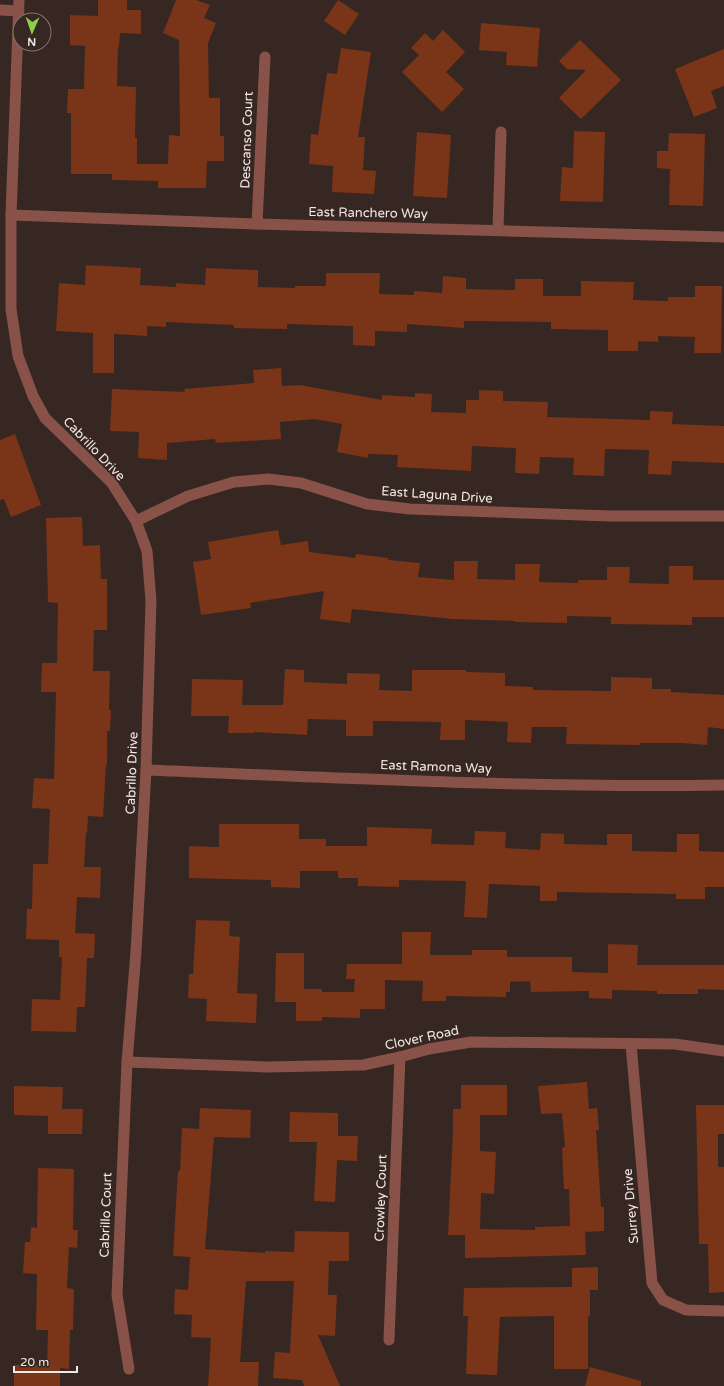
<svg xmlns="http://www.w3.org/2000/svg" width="724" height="1386" font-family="'Varela Round',sans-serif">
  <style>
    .building { fill: #7a3418 }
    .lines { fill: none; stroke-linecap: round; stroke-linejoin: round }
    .minor { stroke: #885248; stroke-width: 11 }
    .labels { text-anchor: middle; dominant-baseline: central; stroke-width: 4; stroke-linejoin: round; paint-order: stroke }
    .street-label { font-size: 13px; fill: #f3e8e5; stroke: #372722 }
  </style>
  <rect width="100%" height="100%" fill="#372722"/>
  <g class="building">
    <path d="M98,0h29v10h14v24l-21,-1 -1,14h-1l-1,39 19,1 -1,51h2v26h31l1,-29 11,1 -1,-96 -16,-7 13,-33h20l14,5 -6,13 12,5 -8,20 1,55h11v38h4v25h-17l-1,27h-48v-7l-46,-1v-6h-41v-61h-4l1,-24h16l1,-43 -15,-1v-30l28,1z"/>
    <path d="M338,0l21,14 -14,21 -21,-14z"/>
    <path d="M481,23l59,5 -3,39 -31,-2 1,-13 -28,-2z"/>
    <path d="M443,30l22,22 -19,20 18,17 -22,23 -40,-40 17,-17 -8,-7 14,-15 8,8z"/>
    <path d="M580,40l41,40 -40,39 -22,-21 27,-28 -19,-1 -8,-8z"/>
    <path d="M341,48l30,4 -13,85h7l-2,33 13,1 -2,23 -42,-2 1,-26 -24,-2 2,-30 7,1 9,-62 10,1z"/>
    <path d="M724,49v37l-13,5 6,17 -23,9 -19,-48z"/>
    <path d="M574,131l31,1 -2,70 -43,-1 2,-34 11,1z"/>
    <path d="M417,132l34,3 -4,63 -34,-2z"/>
    <path d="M669,133l36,1 -2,72 -34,-1 1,-36 -13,-1v-17h11z"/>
    <path d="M86,265l55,3 -1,17 36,2v-4l29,2 1,-17 52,2v17l37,1v-2h31v-13h54l-1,21 35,1v-4l28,2 1,-17 23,2v11l49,1v-11h28v17h38v-15l53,1 -1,18 35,1v-4h27v-11h27l-1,67h-27l1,-16 -37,-1v6l-20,-1v10h-30v-21l-57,-1v-7l-87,-1v7l-57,-4v8l-32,-1v15l-22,-1v-19l-66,-2v5l-53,-1v-3l-68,-3v5l-19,-1v10l-33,-2v39h-21v-40l-37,-2 3,-48 26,2z"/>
    <path d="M281,368l1,18 18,-1 82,15v-5l33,2v-4l17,1 -1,18 35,1v-13h13v-10l24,1v10l45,1 -1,15 103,3v-9l23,1 -1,12 52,2v37l-52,-2 -1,14 -23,-1 1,-24 -44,-1 -1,27 -31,-1 1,-17 -34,-1 -1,17 -24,-1 1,-25 -44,-2 -1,25 -74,-4 1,-12 -30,-1v4l-31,-6 5,-28 -27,-5 -35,3 1,17 -65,4 -1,-4 -48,4v17l-29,-2 1,-26 -29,-1 2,-42 73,3 -1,-3 70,-6 -1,-13z"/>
    <path d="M15,434l26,71 -30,12 -7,-18 -4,1v-60z"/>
    <path d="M82,517l1,29 17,-1 1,34h6v51h-13l-1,41h17l-1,39h2l-1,21h-3v33h-1l-3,53 -15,-1 -1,17 -1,-1 -2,35h17l-1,31 -23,-1 -2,36 20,1 -1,24h-7l-2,49h-8l-1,25 -45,-1 1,-32 28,1 2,-43h-3v-17l-33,-1 1,-30h5l1,-45h15l2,-55 -18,-1 2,-30 20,1 2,-87h-15l1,-29h15l1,-60 -10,-1 -2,-84z"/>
    <path d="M278,530l3,15 27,-4 1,11 46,6 1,-4 33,4 -1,2 32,3 -2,14 36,3v-19h24l-1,18 38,1v-16h25l-1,18 39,1v-3h29v-13h23l-1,16 40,1v-18h24v14h31v37h-32v8l-81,-1v-7l-44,-1v7l-52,-1v-1l-62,-2 -101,-10 -2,14 -30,-4 4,-28 -74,12 1,5 -50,7 -8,-53 18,-3 -3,-17z"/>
    <path d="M285,669l19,1v12l43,2v-11l33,1 -1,16 33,1v-21h54v2l39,1v13l28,1v3l78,1v-14l41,1v11h19v3l53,3v34l-16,-2 -1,18 -25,-2h-42v2l-74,-1 1,-17h-35l-1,16 -24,-1 1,-20 -43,-2v20h-25l1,-18 -68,-1v15h-27v-16l-38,-1 -1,16 -53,-3v1h-26l1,-17h-38l1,-37 51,1 -1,25h41z"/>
    <path d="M219,824h80v15h27v7h41v-19l65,2 -1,15 43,1 1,-14 31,1 -1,16 35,2 1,-17 23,1v10l43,1v-11h25v17l45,1v-18h22v17l25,1v35h-19v12h-29v-5l-119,-2v9h-17v-15l-51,-2 -2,34 -23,-1 2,-36 -67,-1v7l-41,-1v-8h-20v-7h-38v17l-29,-1v-7l-82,-2v-32l30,1z"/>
    <path d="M196,920l34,1 -1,15 11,1 -3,56 20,1 -1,29 -50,-2 1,-22 -19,-1 1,-24h4z"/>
    <path d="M402,932h29l-1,23h42v-5h35v7h65v15l36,1v-29l30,1 -1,20h87v25l-26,-1v5h-41v-3l-45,-1v9l-23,-1v-7l-58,1 -1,-11 -20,1v10h-4v5l-60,-1v5h-24l1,-20 -38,-1v29h-25v9l-38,-1v4h-26v-19h-21l1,-49h28v36h18v3h32l1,-13h-9l1,-15h55z"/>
    <path d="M587,1082l2,27 8,-1 2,22h-3l5,77h3v24l-19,1 1,23 -121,3v-23h-17l5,-103v-23h8v-24h46v30h-27v36l16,1 -2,42 -13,-1 -1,36 55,1v-3l35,-1 -1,-37h-5l-2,-41 3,-1 -3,-34 -21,1 -3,-28z"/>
    <path d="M14,1086l49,1 -1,22h21l-1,25h-34v-18l-34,-1z"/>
    <path d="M696,1105h28v29h-6v33h6v125l-15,1 -1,-49h-9z"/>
    <path d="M200,1108l51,2 -1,28 -36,-1 -9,112 60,4v-2l29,1 1,-21 54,1v29h-20l-1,34h9l-2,41 -17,-1 22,51h-36l-2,-6 -29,-2 2,-26 15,1 4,-72h-48l-6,81h19l-1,24h-50l3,-48 -20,-1 1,-22 -18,-1 1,-25 13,1 2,-33 -17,-1 5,-85h2l2,-43 17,1z"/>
    <path d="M290,1112l48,1v23h20l-1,25 -20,-1 -2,42 -21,-1 3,-59h-28z"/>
    <path d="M38,1168l36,1 -1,61h5l-1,18 -8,-1 -2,41 7,1 -1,41h-3l-1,39 -9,-1v18h-46v-21h33l1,-35h-12l1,-56 -14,-1 2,-31h5l1,-15 6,1z"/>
    <path d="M598,1267v23h-8v26h-2v53h-34v-53l-54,1 -3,58 -31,-1 2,-58h-5l1,-28 108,-1v-19z"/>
    <path d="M590,1367l51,14v5h-56z"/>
  </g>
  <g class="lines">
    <g class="minor">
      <path d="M19,0l-8,215v94l7,47 15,40 12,22 66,64 25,39 11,30 4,50 -5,169 -10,182 -9,110 -10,233 12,74"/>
      <path d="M0,10l19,1"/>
      <path d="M11,215l246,9 467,13"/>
      <path d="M257,224l8,-167"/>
      <path d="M498,230l3,-98"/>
      <path d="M136,521l52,-25 46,-14 35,-3 32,4 66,21 43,5 200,7h114"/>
      <path d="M146,770c193,8 385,18 578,15"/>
      <path d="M631,1044l21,239 11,17 23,10 38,1"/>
      <path d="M127,1062l140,5 96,-2 37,-8 29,-8 42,-7 204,2 49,7"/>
      <path d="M389,1340l11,-283"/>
    </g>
  </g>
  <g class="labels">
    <g class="street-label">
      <text transform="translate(247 140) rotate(-88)">Descanso Court</text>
      <text transform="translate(368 213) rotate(1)">East Ranchero Way</text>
      <text transform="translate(94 449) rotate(46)">Cabrillo Drive</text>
      <text transform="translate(437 495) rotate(4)">East Laguna Drive</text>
      <text transform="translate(436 767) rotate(2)">East Ramona Way</text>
      <text transform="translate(132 773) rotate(-88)">Cabrillo Drive</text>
      <text transform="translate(422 1038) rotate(-12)">Clover Road</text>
      <text transform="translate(381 1198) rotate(-88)">Crowley Court</text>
      <text transform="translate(631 1206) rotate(-95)">Surrey Drive</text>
      <text transform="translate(106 1215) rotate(-88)">Cabrillo Court</text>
    </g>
  </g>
  <g transform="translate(32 32) rotate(182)"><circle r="19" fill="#372722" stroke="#827470"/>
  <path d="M0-3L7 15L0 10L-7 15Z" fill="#88cf4a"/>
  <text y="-6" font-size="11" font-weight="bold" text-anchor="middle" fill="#f3e8e5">N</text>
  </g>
  <path d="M14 1366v6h63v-6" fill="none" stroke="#f3e8e5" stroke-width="2"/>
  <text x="20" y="1366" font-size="12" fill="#f3e8e5" stroke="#372722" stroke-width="3" paint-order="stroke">20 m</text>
</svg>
